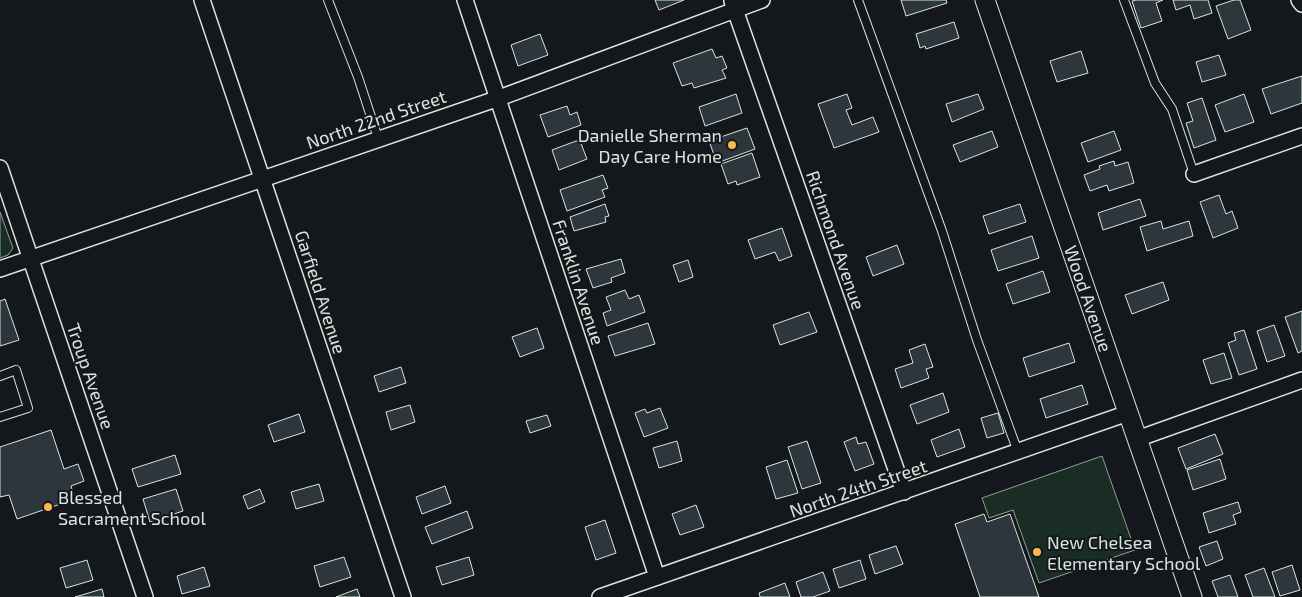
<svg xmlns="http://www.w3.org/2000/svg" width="1302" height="597" font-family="'Exo 2',sans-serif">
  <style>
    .green { fill: #1a2d24; stroke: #939e99 }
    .building { fill: #2c363c; stroke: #d8e6dc }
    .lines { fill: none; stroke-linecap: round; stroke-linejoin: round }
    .service-casing { stroke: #d8e6dc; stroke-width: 10 }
    .minor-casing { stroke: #d8e6dc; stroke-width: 18 }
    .tertiary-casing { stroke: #d8e6dc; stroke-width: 21 }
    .service { stroke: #14181c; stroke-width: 8 }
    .minor { stroke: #14181c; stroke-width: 15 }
    .tertiary { stroke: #14181c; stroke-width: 19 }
    .poi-dot { fill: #ffb74d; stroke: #14181c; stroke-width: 2 }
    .labels { text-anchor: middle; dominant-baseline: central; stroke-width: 4; stroke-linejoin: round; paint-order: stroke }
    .street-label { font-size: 18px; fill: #d8e6dc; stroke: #14181c }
    .poi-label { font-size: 18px; fill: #d8e6dc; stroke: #14181c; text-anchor: start }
  </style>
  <rect width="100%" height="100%" fill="#14181c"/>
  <g class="green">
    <path d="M0,212l13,36 -5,7 -8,3z"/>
    <path d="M1102,456l33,94 -96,33 -26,-73 -24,8 -7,-20z"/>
  </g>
  <g class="building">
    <path d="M655,0h29l-25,10z"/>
    <path d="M901,0h45l1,3 -41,13z"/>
    <path d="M1136,0h27l-7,3 6,18 -21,7 -9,-27z"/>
    <path d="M1173,0h35l4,13 -18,6 -4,-14 -14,5z"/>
    <path d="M1234,0h6l11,30 -23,9 -12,-33z"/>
    <path d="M954,22l5,16 -33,11 -1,-3 -5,2 -4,-14z"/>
    <path d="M540,34l8,21 -30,11 -7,-21z"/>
    <path d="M712,49l4,9 6,-2 5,12 -5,2 4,8 -32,10 -2,-5 -10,3 -9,-23z"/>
    <path d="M1081,51l7,22 -31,9 -7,-21z"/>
    <path d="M1219,55l7,20 -24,7 -6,-20z"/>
    <path d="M1302,76v27l-31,11 -9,-25z"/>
    <path d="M736,94l6,19 -37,13 -6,-19z"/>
    <path d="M847,94l5,14 -6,2 6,15 21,-8 6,15 -45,16 -16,-44z"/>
    <path d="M978,94l6,15 -32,13 -6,-18z"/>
    <path d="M1244,94l10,28 -29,10 -10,-27z"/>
    <path d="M1202,98l14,42 -22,8 -8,-25 7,-2 -6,-18z"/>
    <path d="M567,106l3,9 7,-3 4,13 -33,12 -8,-22z"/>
    <path d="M747,128l8,21 -38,14 -8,-22z"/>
    <path d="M992,131l6,16 -38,15 -7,-17z"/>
    <path d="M1114,131l7,19 -33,12 -7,-19z"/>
    <path d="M576,141h4l7,18 -28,11 -7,-20z"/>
    <path d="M752,153l8,24 -23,8 -1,-4 -8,3 -7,-20z"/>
    <path d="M1114,161l1,5 13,-4 6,21 -25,8 -2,-6 -17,6 -6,-16 16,-6 -1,-3z"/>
    <path d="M603,175l5,13 -6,2 3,7 -38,14 -7,-21z"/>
    <path d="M1219,195l7,19 6,-3 6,17 -25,10 -13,-36z"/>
    <path d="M1140,199l6,17 -43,14 -5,-17z"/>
    <path d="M605,204l4,12 -4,1 1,5 -32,9 -4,-14z"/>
    <path d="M1020,204l6,18 -37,12 -6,-18z"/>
    <path d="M1161,221l2,8 26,-8 4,15 -46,15 -7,-24z"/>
    <path d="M782,228l10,28 -13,5 -4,-9 -20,7 -7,-19z"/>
    <path d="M1032,236l7,22 -41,13 -7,-21z"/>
    <path d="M897,245l7,19 -31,12 -7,-19z"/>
    <path d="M621,259l4,14 -14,5 1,4 -19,6 -7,-19z"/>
    <path d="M688,260l5,17 -14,5 -6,-17z"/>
    <path d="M1043,271l7,21 -37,12 -7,-20z"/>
    <path d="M1163,282l6,18 -37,14 -7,-19z"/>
    <path d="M625,290l4,9 10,-4 6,17 -38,14 -4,-13 8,-3 -5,-13z"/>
    <path d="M5,299l14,41 -19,6v-45z"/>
    <path d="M1302,311v40l-4,2 -13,-36z"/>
    <path d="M809,312l8,20 -37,13 -7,-20z"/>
    <path d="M648,323l7,21 -40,12 -7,-20z"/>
    <path d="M1274,325l11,31 -18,6 -10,-31z"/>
    <path d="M537,328l7,20 -24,9 -8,-20z"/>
    <path d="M1244,330l13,39 -18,6 -11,-32 8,-3 -2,-7z"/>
    <path d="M1069,343l6,19 -46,15 -6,-19z"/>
    <path d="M925,344l8,23 -7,2 3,9 -28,10 -6,-19 18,-6 -4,-13z"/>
    <path d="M1224,353l8,25 -21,6 -8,-24z"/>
    <path d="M401,367l5,16 -27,9 -5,-16z"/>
    <path d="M1082,385l6,19 -42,14 -6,-19z"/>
    <path d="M943,393l6,19 -32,12 -7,-19z"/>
    <path d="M410,405l5,17 -24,8 -5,-18z"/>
    <path d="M660,408l8,20 -24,9 -9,-24 10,-4 2,4z"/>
    <path d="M998,413l6,20 -17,5 -6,-20z"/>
    <path d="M299,414l6,18 -31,10 -6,-17z"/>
    <path d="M547,415l4,11 -21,7 -4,-12z"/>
    <path d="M959,429l6,18 -28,10 -6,-17z"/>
    <path d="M51,430l13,39 14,-5 6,17 -13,5 4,13 -58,20 -8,-24 -9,2v-50z"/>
    <path d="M1215,434l8,20 -37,15 -8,-21z"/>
    <path d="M856,437l2,7 8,-2 8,22 -19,7 -11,-29z"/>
    <path d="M677,441l5,20 -23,7 -6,-20z"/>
    <path d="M807,441l14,42 -19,6 -14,-42z"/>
    <path d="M175,455l6,19 -43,13 -6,-18z"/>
    <path d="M1220,459l6,20 -33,11 -6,-20z"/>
    <path d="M787,460l11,33 -22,6 -10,-32z"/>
    <path d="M319,484l5,17 -28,8 -5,-17z"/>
    <path d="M445,486l6,17 -29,11 -6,-17z"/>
    <path d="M176,489l7,22 -33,11 -7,-23z"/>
    <path d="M260,489l5,13 -17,7 -5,-13z"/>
    <path d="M1238,502l3,10 -8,3 3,9 -27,9 -6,-20z"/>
    <path d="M696,505l8,22 -24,8 -8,-21z"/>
    <path d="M467,511l6,17 -41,16 -7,-17z"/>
    <path d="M984,514l3,8 23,-8 29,83h-59l-25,-73z"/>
    <path d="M605,520l11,33 -20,7 -11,-33z"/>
    <path d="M1217,541l6,18 -17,7 -7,-19z"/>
    <path d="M896,546l7,18 -28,10 -6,-19z"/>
    <path d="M344,557l7,20 -31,10 -6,-21z"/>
    <path d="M469,557l5,18 -32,10 -6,-18z"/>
    <path d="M87,560l6,20 -27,8 -6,-20z"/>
    <path d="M860,560l6,19 -27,9 -6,-19z"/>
    <path d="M1292,565l8,25 -20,6 -8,-24z"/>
    <path d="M204,567l6,19 -28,8 -5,-18z"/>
    <path d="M1264,568l11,29h-22l-8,-22z"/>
    <path d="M823,572l7,19 -17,6h-12l-5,-15z"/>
    <path d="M1230,575l8,22h-20l-6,-16z"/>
    <path d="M785,583l5,14h-30l-1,-4z"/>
    <path d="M102,589l2,8h-29z"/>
    <path d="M357,589l3,8h-24z"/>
  </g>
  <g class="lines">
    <g class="service-casing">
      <g id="service">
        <path d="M328,0l30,77 20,61"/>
        <path d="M858,0l84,231 35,109 41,112"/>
        <path d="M1124,0l31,83 17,26 22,65"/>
        <path d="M0,376l16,-6 12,38 -28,9"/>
      </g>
    </g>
    <g class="minor-casing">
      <g id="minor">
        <path d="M202,0l201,597"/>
        <path d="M465,0l192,577"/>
        <path d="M1299,0l3,4"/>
        <path d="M732,1l172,491"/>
        <path d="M0,168l145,429"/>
        <path d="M1194,174l108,-38"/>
        <path d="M0,269l499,-171 263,-98"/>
        <path d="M1137,439l165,-59"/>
        <path d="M600,597l528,-184"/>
      </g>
    </g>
    <g class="tertiary-casing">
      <g id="tertiary">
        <path id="s1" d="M985,0l207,597"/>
      </g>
    </g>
    <use href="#service" class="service"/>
    <use href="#minor" class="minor"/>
    <use href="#tertiary" class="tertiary"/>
  </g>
  <g class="poi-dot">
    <circle cx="732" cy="145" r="5"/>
    <circle cx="48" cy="507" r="5"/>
    <circle cx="1037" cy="552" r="5"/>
  </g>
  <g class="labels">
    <g class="street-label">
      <text transform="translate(376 119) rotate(-19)">North 22nd Street</text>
      <text transform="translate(836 240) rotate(71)">Richmond Avenue</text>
      <text transform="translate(579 282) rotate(72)">Franklin Avenue</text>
      <text transform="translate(321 292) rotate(72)">Garfield Avenue</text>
      <text stroke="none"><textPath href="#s1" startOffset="316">Wood Avenue</textPath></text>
      <text transform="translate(91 376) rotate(71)">Troup Avenue</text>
      <text transform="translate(858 488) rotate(-19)">North 24th Street</text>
    </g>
    <g class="poi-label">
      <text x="722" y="135" text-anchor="end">Danielle Sherman<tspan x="722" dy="21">Day Care Home</tspan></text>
      <text x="58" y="497">Blessed<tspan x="58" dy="21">Sacrament School</tspan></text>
      <text x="1047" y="542">New Chelsea<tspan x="1047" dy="21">Elementary School</tspan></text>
    </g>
  </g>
</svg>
